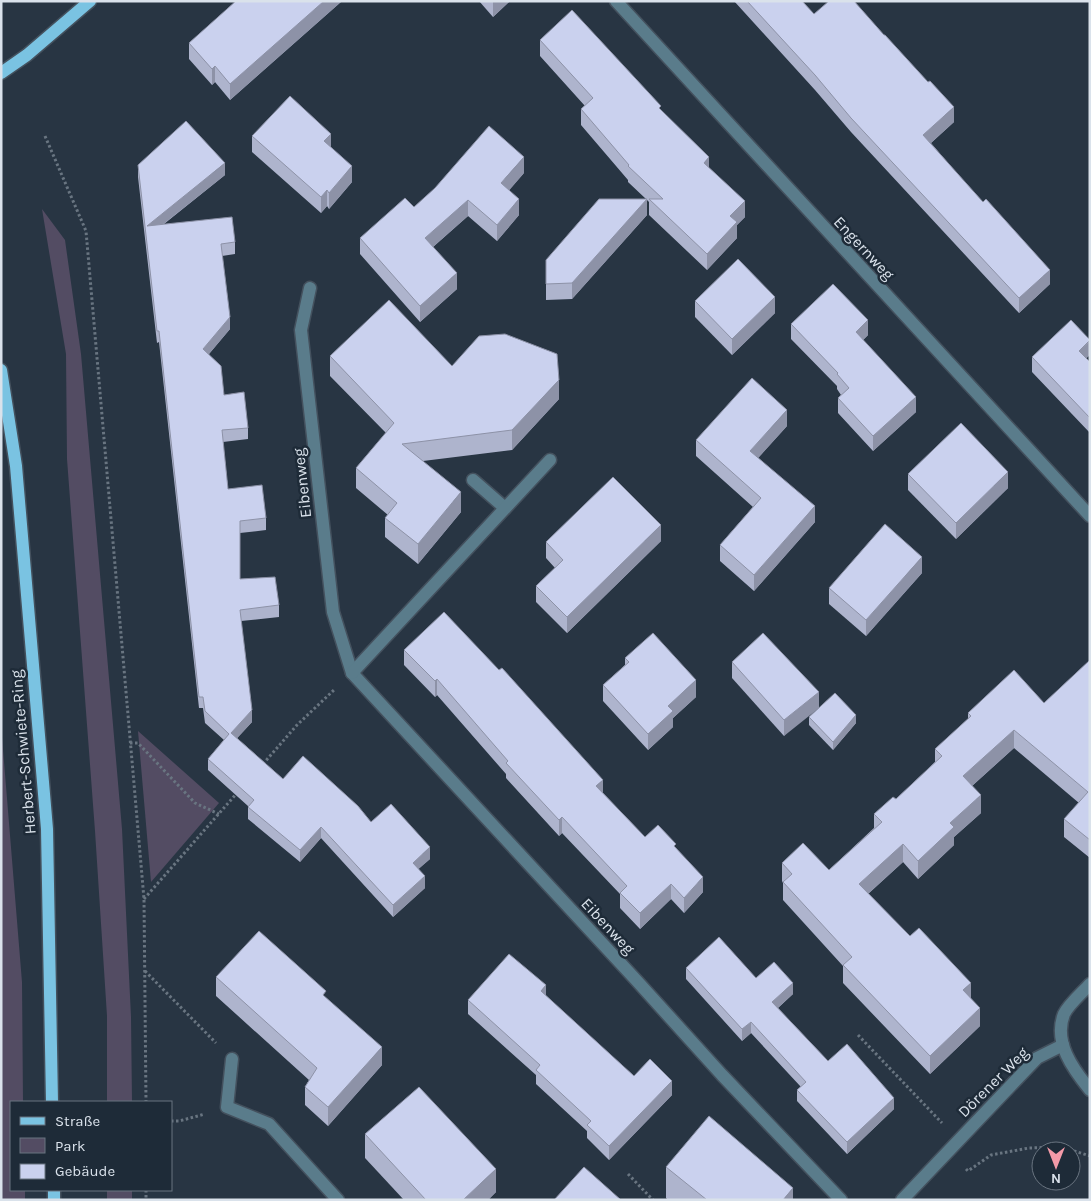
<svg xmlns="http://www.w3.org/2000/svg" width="1091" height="1201" font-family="Karla,sans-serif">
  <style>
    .green { fill: #534c63 }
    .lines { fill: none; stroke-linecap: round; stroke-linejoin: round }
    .minor-casing { stroke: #44515e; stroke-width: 15 }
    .major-casing { stroke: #44515e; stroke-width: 15 }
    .path { stroke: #697581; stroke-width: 3; stroke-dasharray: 2.5 2.5; stroke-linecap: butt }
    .minor { stroke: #5a7c8b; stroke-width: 12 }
    .major { stroke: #7ac3e2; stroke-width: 12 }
    .wall { fill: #aeb4cd }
    .shaded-wall { fill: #8d92a7 }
    .building { fill: #cad1ee; stroke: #8d92a7 }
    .labels { text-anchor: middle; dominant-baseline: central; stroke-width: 5; stroke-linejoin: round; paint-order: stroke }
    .street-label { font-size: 16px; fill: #dae2eb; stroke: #1e2b38 }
  </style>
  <rect width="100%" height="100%" fill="#283543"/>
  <g class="green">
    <path d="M42,209l23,31 16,114 41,475 9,188 1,85h-25v-86l-12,-185 -28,-372 -1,-105z"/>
    <path d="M1,725l21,257 1,120h-12v88h14v10h-24z"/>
    <path d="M138,731l81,72 -68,79z"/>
    <rect x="107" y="1190" width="25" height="10"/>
  </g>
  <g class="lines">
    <g class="minor-casing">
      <g id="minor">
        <path d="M616,1l474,515"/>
        <path d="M310,288l-9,42 32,282 19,61 285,308 85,94 119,125"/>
        <path d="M473,480l32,28"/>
        <path d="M352,673l198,-213"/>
        <path d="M1090,984c-8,9 -21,20 -26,30 -11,28 9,55 26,76"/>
        <path d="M232,1059l-5,48 42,17 69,76"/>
        <path d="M902,1200l135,-142 26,-13"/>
      </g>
    </g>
    <g class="major-casing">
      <g id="major">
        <path d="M1,73l26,-18 63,-54"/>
        <path d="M1,370l15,96 31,363 5,273"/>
        <path d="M54,1190v10"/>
      </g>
    </g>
    <g class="path">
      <path d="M45,136l41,95 58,668 2,203"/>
      <path d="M130,743h8l57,60 24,11"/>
      <path d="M263,764l34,-39 38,-36"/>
      <path d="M144,899l93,-106"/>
      <path d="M145,971l71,72"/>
      <path d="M858,1035l84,88"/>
      <path d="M171,1121h8l26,-7"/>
      <path d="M966,1169l2,2 23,-16 38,-7 33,-1 28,9"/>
      <path d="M628,1174l25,26"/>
      <path d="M146,1190v10"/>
    </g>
    <use href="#minor" class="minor"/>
    <use href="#major" class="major"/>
  </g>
  <g class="wall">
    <path d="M236,1h106l-112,99 -15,-18 -3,3 -23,-26v-16z"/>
    <path d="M479,1h31l-17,16z"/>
    <path d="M734,1h68l12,13 140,108 -23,21 119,141 -31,29 -168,-181 -36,-42z"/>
    <path d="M540,40l121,70 48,58 36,49 -8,8v13l-30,32 -58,-55v-13l-2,-2v15l-75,84 -26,1v-40l100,-61 -18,-17v-2l-47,-55v-16l4,-3 -45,-50z"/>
    <path d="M252,136l79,12 21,34 -23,27 -2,-3 -6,7 -69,-61z"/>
    <path d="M138,165l87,10 -61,49 71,18v12l-13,2 8,73 -21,25 15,41 24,33v11l-25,3 5,47 38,29v12l-26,3v46l39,26v12l-38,4 11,101 -15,16 46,41 88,43 59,37 -12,10 7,19 -32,29 -72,-79 -21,24 -52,-43v-13l-40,-36v-11l16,-19 -19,-17 -2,-15h-4l-40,-366 -2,1 -7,-61 -12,-105z"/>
    <path d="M524,173l-15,17 10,25 -22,26 -29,-25 -35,31 24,42 -37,33 -60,-68v-16l54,-31z"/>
    <path d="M695,301l80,12 -43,42 -37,-38z"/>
    <path d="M791,324l77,11 -5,5 53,72 -43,39 -35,-38v-15l3,-3 -4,-6v-3l-46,-47z"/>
    <path d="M1090,340v15l-4,3 4,4v71l-58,-61v-15z"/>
    <path d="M330,356l122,10 107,33 -47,51 -89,11 38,51 -43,52 -33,-27v-19l3,-3 -32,-27v-20l30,-35 -56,-57z"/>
    <path d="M787,426l-29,32 57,64 -61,69 -34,-30v-16l33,-38 -57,-51v-16z"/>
    <path d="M908,474l100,14 -52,51 -48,-49z"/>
    <path d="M661,541l-94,92 -31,-31v-16l19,-18 -9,-10v-16z"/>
    <path d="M922,573l-56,63 -37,-32v-16z"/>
    <path d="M404,650l199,143 42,44 31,11 27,44 -19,21 -13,-14 -31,30 -20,-21v-14l-58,-61 -3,3 -53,-58v-4l-69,-79 -2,2 -31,-32z"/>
    <path d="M625,658l71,39 -23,21v9l-25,23 -45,-49v-16l22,-20z"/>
    <path d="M1090,660v198l-26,-21v-18l15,-16 -65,-55 -42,38 9,27 -27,24v8l-36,34 -15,-17 -35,32 103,105 9,27 -50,48 -87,-91v-17l-60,-66v-17l-1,-2v-18l47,7 45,-42v-14l22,-15 39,-37v-13l33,-30v-6l76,-10z"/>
    <path d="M732,662l87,30 -35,44 -52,-58z"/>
    <path d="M809,717l47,6 -23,27 -24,-25z"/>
    <path d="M686,968l70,10 37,16 -15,14 50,53 66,48 -47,45 -50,-53v-11l4,-3 -50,-54 -9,8 -56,-62z"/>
    <path d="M216,977l110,21 56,67 -54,61 -23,-21v-18l4,-7 -93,-84z"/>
    <path d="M546,996l88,80 38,19 -63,65 -22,-22v-7l-51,-47v-9l-68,-61v-14z"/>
    <path d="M365,1134l131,58 -8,8h-84l-39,-42z"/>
    <path d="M666,1167l127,33h-125l-2,-2z"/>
  </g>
  <g class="shaded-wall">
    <path d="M324,1h18l-112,99v-16z"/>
    <path d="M493,1h17l-17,16z"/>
    <path d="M215,66v16l-3,3v-16z"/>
    <path d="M954,107v15l-31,28v-15z"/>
    <path d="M331,134v16l-7,-9z"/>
    <path d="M524,157v16l-23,27v-17z"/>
    <path d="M709,157v16l-5,-10z"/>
    <path d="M225,163v12l-78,62v-11z"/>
    <path d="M352,166v16l-23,27v-16z"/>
    <path d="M327,190v16l-6,7v-16z"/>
    <path d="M519,199v16l-22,26v-16z"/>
    <path d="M647,199v16l-75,84v-16z"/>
    <path d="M468,200v16l-43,38v-16z"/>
    <path d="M745,201v16l-8,8v13l-30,32v-16l23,-38z"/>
    <path d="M1050,270v14l-31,29v-15z"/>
    <path d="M457,273v16l-37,33v-16z"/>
    <path d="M775,297v16l-43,42v-16z"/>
    <path d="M230,317v12l-27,32v-12z"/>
    <path d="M868,320v15l-12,12v-15z"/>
    <path d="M1090,341v14l-11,10v-14z"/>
    <path d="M559,380v19l-47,51v-20z"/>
    <path d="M916,397v15l-43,39v-15z"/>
    <path d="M787,410v16l-37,41v-16z"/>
    <path d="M1008,472v16l-52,51v-16z"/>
    <path d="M461,492v20l-43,52v-20z"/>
    <path d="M815,506v16l-61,69v-16z"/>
    <path d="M661,525v16l-94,92v-16z"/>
    <path d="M922,557v16l-56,63v-16z"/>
    <path d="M437,679v16l-2,2v-16z"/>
    <path d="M696,680v17l-23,21v9l-25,23v-16l20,-28z"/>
    <path d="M819,692v16l-35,28v-16z"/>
    <path d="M252,710v12l-21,23v-12z"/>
    <path d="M856,715v8l-23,27v-8z"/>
    <path d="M1014,730v18l-51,46v-18z"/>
    <path d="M603,780v16l-7,-10z"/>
    <path d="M981,795v18l-27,24v8l-36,34v-18l32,-38z"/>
    <path d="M562,817v16l-3,3v-16z"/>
    <path d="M321,827v11l-21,24v-12z"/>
    <path d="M903,844v18l-44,40v-18z"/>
    <path d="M430,847v12l-17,15v-11z"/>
    <path d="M425,876v12l-32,29v-12z"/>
    <path d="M703,877v15l-19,21v-15z"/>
    <path d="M671,884v15l-31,30v-16z"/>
    <path d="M793,983v11l-21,19v-11z"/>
    <path d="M971,983v18l-8,-11z"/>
    <path d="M546,985v14l-5,-8z"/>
    <path d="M980,1008v18l-50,48v-18z"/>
    <path d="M751,1022v11l-9,8v-12z"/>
    <path d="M382,1047v18l-54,61v-19z"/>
    <path d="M672,1081v14l-63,65v-14z"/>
    <path d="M894,1098v11l-47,45v-12z"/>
    <path d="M496,1169v23l-8,8h-25z"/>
    <path d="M793,1188v12h-10z"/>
  </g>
  <g class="building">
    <path d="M236,1h88l-94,83 -15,-18 -3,3 -23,-26z"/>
    <path d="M747,1h55l12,13 15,-13h25l30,34h1l43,47 2,-1 24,26 -31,28 60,67 3,-3 64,71 -31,28 -168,-180 -36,-43z"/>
    <path d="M572,10l89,96 -2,2 50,49 -5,6 41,38 -15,15 7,6 -30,32 -58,-55h14l-35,-33 1,-1 -48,-56 12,-11 -53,-58z"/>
    <path d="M290,96l41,38 -7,7 28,25 -23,27 -2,-3 -6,7 -69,-61z"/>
    <path d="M186,121l39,42 -78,63 85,-9 3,25 -14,2 9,73 -27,32 18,17 3,29 20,-3 4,36 -26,2 6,59 34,-4 4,33 -26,3v58l35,-2 4,28 -39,5 12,100 -21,23 52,46 20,-23 55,50 13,16 20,-18 39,43 -17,16 12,13 -32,29 -72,-78 -21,23 -52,-43 6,-7 -46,-41 21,-25 -24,-23 -2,-14h-4l-40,-366h-2l-7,-61 -12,-105z"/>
    <path d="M489,126l35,31 -23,26 18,16 -22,26 -29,-25 -43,38 32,35 -37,33 -60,-68 45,-40 9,9 21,-19z"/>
    <path d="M599,199h48l-75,84 -26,1v-24z"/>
    <path d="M738,259l37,38 -43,42 -37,-38z"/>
    <path d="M833,284l35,36 -12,12 60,65 -43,39 -35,-38 11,-10 -12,-14 1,-1 -47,-49z"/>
    <path d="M389,300l63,66 27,-30 26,-2 52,20 2,26 -47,50 -110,14 59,48 -43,52 -33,-26 12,-15 -41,-35 38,-45 -64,-67z"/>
    <path d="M1071,320l19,20 -11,11 11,11v56l-58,-61z"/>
    <path d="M752,378l35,32 -37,41 65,55 -61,69 -34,-30 41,-47 -65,-58z"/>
    <path d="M961,423l47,49 -52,51 -48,-49z"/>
    <path d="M613,477l48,48 -94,92 -31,-31 27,-26 -17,-18z"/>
    <path d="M885,524l37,33 -56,63 -37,-32z"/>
    <path d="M444,612l55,58 3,-2 101,112 -7,6 49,51 13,-12 18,19 -2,2 29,31 -19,21 -13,-14 -31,29 -20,-20 7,-7 -65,-69 -3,3 -53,-57 2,-2 -71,-82 -2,2 -31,-31z"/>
    <path d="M653,633l43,47 -28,26 5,5 -25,23 -45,-49 26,-23 -4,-4z"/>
    <path d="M763,633l56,59 -35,28 -52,-58z"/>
    <path d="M1090,660v180l-26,-21 24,-27 -74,-62 -51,46 18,19 -31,28 4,4 -36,34 -15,-17 -44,40 51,52 9,-8 52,55 -8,7 17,18 -50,48 -87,-91 9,-8 -69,-75 9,-8 -10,-11 21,-20 26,27 53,-48 -8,-8 19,-17 3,2 46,-43 -7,-7 36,-33 -3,-3 46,-43 30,33z"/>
    <path d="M835,693l21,22 -23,27 -24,-25z"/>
    <path d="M259,931l67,60 -3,4 59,52 -54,60 -23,-20 12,-19 -101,-91z"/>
    <path d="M719,937l37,41 18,-16 19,21 -21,19 56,59 19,-17 47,54 -47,44 -50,-52 9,-8 -55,-60 -9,7 -56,-61z"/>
    <path d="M509,954l37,31 -5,6 93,85 16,-17 22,22 -63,65 -22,-21 4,-4 -55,-51 4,-5 -72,-65z"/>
    <path d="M419,1087l77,82 -33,31h-37l-61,-66z"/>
    <path d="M709,1116l84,72 -10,12h-76l-41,-33z"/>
    <path d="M584,1167l37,33h-67z"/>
  </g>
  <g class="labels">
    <g class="street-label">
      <text transform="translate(864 248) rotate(47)">Engernweg</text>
      <text transform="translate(302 483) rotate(-96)">Eibenweg</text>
      <text transform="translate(23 752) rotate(-95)">Herbert-Schwiete-Ring</text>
      <text transform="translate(608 926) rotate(47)">Eibenweg</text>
      <text transform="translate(993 1082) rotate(-45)">Dörener Weg</text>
    </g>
  </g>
  <rect width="1091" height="1201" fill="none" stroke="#dae2eb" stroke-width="5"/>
  <rect x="10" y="1101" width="162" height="90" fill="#1e2b38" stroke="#697480"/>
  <rect x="20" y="1117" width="25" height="8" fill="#7ac3e2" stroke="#697480"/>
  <text x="55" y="1126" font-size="15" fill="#dae2eb">Straße</text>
  <rect x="20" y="1138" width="25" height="15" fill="#534c63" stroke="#697480"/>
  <text x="55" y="1151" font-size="15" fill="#dae2eb">Park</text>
  <rect x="20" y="1164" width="25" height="15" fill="#cad1ee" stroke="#697480"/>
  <text x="55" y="1176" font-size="15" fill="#dae2eb">Gebäude</text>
  <g transform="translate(1056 1166) rotate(180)"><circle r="24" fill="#1e2b38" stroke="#697480"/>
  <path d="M0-4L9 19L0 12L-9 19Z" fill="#f39aa8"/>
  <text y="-8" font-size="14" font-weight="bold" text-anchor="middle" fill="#dae2eb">N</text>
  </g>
</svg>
